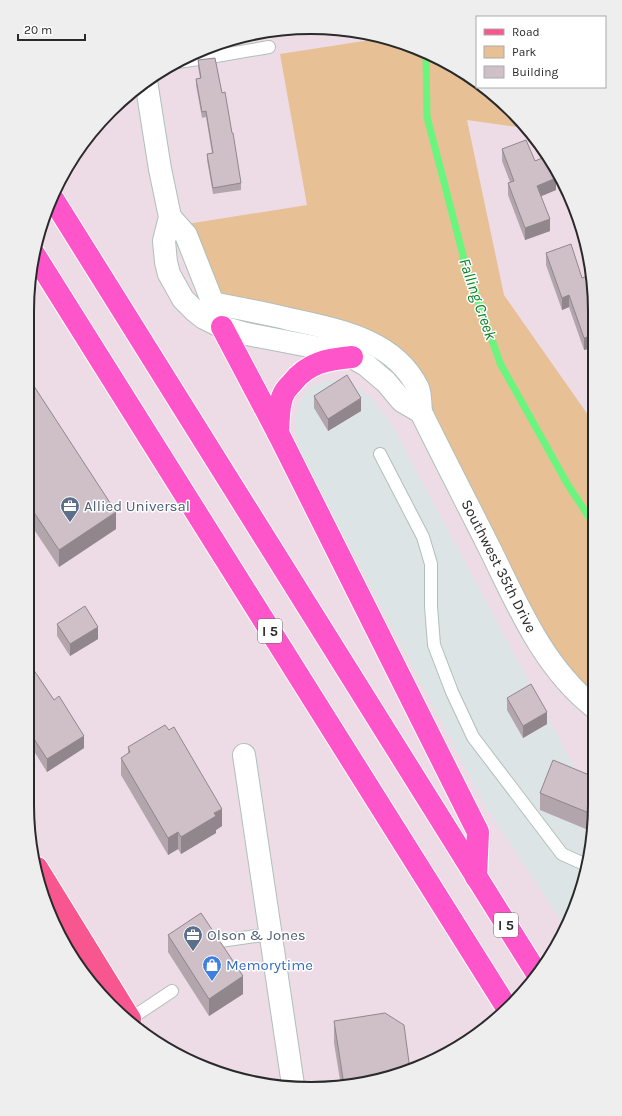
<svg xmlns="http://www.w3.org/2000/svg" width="622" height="1116" font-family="Karla,sans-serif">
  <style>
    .industrial { fill: #dde4e5 }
    .green { fill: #e7c195 }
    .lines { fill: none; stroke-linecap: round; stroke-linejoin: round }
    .stream { stroke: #69f57e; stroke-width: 7 }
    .lane-casing { stroke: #b0bfba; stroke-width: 14 }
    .street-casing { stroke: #b0bfba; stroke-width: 24 }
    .secondary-casing { stroke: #b0bfba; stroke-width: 24 }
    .primary-casing { stroke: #fff; stroke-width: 24 }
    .highway-casing { stroke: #fff; stroke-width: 24 }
    .lane { stroke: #fff; stroke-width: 12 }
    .street { stroke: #fff; stroke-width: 22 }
    .secondary { stroke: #fff; stroke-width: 22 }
    .primary { stroke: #f8568f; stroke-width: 22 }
    .highway { stroke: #ff55ca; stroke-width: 22 }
    .wall { fill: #b2a5ac }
    .shaded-wall { fill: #91868c }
    .building { fill: #cfc0c8; stroke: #91868c }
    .labels { text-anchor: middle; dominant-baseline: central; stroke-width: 3; stroke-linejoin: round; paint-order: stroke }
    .shield { fill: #fff; stroke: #6a6a6a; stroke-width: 1 }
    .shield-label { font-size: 14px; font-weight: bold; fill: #2a2a2a }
    .service-label { font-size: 15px; fill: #4e5e75; stroke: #fff; text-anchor: start }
    .street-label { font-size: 15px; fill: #2a2a2a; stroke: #fff }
    .shop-label { font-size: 15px; fill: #366cbe; stroke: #fff; text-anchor: start }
    .water-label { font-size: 16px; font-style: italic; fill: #098524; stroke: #fff }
    .rim { fill: none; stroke: #2a2a2a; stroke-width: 2 }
  </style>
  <rect width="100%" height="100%" fill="#eddce5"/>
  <path class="industrial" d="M329,380l19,2 23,15 20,26 191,358 12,42 -9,56 -20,48 -80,-121 -188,-361 -2,-20 2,-17 6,-13 10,-10z"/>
  <path class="green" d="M383,38l19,4 51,23 24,17v5h7l14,11 27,30 -58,-8 37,175 89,127 1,274 -16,-15 -38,-54 -115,-233 -20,-28 -180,-69 -18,-27 -20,-46 120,-19 -27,-151z"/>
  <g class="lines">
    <path class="stream" d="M426,53l1,64 37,142 36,104 68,122 25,38"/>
    <g class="lane-casing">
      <g id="lane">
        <path d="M177,62l22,-3 70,-12"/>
        <path d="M380,454l43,83 8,27v42l3,39 18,47 21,45 89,117 22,10h4"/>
        <path d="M220,941l51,-7"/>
        <path d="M130,1019l42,-28"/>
      </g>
    </g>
    <g class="street-casing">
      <path id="street" d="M244,755l49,330"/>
    </g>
    <g class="secondary-casing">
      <g id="secondary">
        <path d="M146,81l14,88 10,48 -6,24 2,21 3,12 14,25 12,12 9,7 18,9 25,7 83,16 22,7 14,8 20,17 16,19 19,11"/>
        <path d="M170,217l16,18 32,81"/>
        <path d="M212,303c26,5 52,10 77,16 49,11 105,20 129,69 3,7 2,17 3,24 23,47 47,93 70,139 27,55 53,117 103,156"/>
      </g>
    </g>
    <g class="primary-casing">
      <path id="primary" d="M37,868l93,151"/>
    </g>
    <g class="highway-casing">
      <g id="highway">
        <path d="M53,199l483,773"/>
        <path d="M34,254l473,754"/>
        <path d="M222,327l56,106 200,399 -2,45"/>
        <path d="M278,433c1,-13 0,-29 6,-40 2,-4 5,-7 8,-10 15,-20 36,-24 60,-26"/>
      </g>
    </g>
    <use href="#lane" class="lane"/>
    <use href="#street" class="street"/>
    <use href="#secondary" class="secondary"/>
    <use href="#primary" class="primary"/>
    <use href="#highway" class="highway"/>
  </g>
  <g class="wall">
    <path d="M213,46v3l-15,2z"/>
    <path d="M198,60l24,33 19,90v7l-28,4 -6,-34v-6l5,-1 -6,-36 -4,1 -6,-33v-6l4,-1 -2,-11z"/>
    <path d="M502,149l33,12 21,29 -15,6 9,35 -25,9 -17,-45v-12l2,-1 -8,-21z"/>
    <path d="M546,253l36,25 11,-4v79l-2,-5 -7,2 -15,-43 -7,3 -16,-45z"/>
    <path d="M28,377l88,152 -57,38 -32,-48z"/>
    <path d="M314,396l47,15 -33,20 -14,-23z"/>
    <path d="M57,624l41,15 -28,17 -13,-20z"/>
    <path d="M27,660l57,88 -37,24 -20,-32z"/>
    <path d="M507,698l40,26 -24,14 -16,-28z"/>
    <path d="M128,747l94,79 -6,4v3l-35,21 -3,-5 -10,6 -47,-80v-17l7,-5z"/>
    <path d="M594,777v46l-1,9 -53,-22v-17z"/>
    <path d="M168,935l75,59 -34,22 -41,-64z"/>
    <path d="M334,1021l76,49 -69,16 -7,-43z"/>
  </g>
  <g class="shaded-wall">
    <path d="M556,178v12l-19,8v-12z"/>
    <path d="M550,219v12l-25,9v-12z"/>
    <path d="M569,295v12l-7,3v-12z"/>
    <path d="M591,336v12l-7,2v-12z"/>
    <path d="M361,398v13l-33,20v-12z"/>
    <path d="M116,512v17l-57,38v-17z"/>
    <path d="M98,627v12l-28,17v-12z"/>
    <path d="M547,712v12l-24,14v-12z"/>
    <path d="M84,736v12l-37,24v-13z"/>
    <path d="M222,809v17l-6,4v3l-35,21v-17l33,-24z"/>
    <path d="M178,832v17l-10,6v-17z"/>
    <path d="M243,976v18l-34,22v-17z"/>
  </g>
  <g class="building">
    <path d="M215,58l7,35 3,-1 7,41h1l8,50 -28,5 -6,-34 6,-1 -7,-42 -4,1 -6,-33 5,-1 -3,-18z"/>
    <path d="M526,140l9,21 12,-5 9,22 -19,8 13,33 -25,9 -17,-45 6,-2 -12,-32z"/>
    <path d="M571,244l11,34 10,-4h1v67l-2,-5 -7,2 -15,-43 -7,3 -16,-45z"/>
    <path d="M347,375l14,23 -33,21 -14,-23z"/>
    <path d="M28,377l88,135 -57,38 -32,-48z"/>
    <path d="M85,606l13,21 -28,17 -13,-20z"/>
    <path d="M27,660l27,40 5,-4 25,40 -37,23 -20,-31z"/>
    <path d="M531,684l16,28 -24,14 -16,-28z"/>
    <path d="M165,725l4,5 5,-3 48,82 -8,4 2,3 -35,21 -3,-5 -10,6 -47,-80 9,-6 -2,-5z"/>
    <path d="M553,760l41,17v38l-54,-22z"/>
    <path d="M201,913l42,63 -34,23 -41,-64z"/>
    <path d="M385,1013l19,12 6,45 -66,15 -10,-64z"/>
  </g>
  <defs>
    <g id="office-pin" transform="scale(1)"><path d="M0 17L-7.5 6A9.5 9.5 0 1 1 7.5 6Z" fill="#5c6f8a" stroke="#fff"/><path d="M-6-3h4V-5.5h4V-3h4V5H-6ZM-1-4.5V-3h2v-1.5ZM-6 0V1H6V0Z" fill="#fff"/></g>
    <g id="shop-pin" transform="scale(1)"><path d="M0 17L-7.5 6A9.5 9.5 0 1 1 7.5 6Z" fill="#3f7fe0" stroke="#fff"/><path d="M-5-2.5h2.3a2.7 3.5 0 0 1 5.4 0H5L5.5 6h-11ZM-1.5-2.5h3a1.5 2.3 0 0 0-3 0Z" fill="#fff"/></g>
  </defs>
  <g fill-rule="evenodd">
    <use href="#office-pin" x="70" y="506"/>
    <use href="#office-pin" x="193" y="935"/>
    <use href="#shop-pin" x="212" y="965"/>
  </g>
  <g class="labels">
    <g class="shield">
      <rect x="258" y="619" width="24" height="24" rx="3"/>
      <rect x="494" y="913" width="24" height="24" rx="3"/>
    </g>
    <g class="shield-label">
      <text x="270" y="631">I 5</text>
      <text x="506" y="925">I 5</text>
    </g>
    <g class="service-label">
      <text x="84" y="506">Allied Universal</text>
      <text x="207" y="935">Olson &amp; Jones</text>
    </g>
    <g class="street-label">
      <text transform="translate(499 566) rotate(63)">Southwest 35th Drive</text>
    </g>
    <g class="shop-label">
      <text x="226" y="965">Memorytime</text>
    </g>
    <g class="water-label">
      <text transform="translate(478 299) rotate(71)">Falling Creek</text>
    </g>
  </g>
  <path d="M0 0H622V1116H0ZM311 34H311A277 277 0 0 1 588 311V805A277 277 0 0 1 311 1082H311A277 277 0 0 1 34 805V311A277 277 0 0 1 311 34Z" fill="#eee" fill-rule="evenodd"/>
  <path class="rim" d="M311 34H311A277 277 0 0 1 588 311V805A277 277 0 0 1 311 1082H311A277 277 0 0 1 34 805V311A277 277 0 0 1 311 34Z"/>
  <rect x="476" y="16" width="130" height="72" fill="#ffffff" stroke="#aaaaaa"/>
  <rect x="484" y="29" width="20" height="6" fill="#f8568f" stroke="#aaaaaa"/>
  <text x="512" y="36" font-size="12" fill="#2a2a2a">Road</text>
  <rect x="484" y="46" width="20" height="12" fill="#e7c195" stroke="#aaaaaa"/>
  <text x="512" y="56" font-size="12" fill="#2a2a2a">Park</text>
  <rect x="484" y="66" width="20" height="12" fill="#cfc0c8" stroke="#aaaaaa"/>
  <text x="512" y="76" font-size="12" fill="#2a2a2a">Building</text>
  <path d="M18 34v6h67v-6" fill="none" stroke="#2a2a2a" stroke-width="2"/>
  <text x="24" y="34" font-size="12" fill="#2a2a2a" stroke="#ffffff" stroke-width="3" paint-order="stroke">20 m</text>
</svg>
